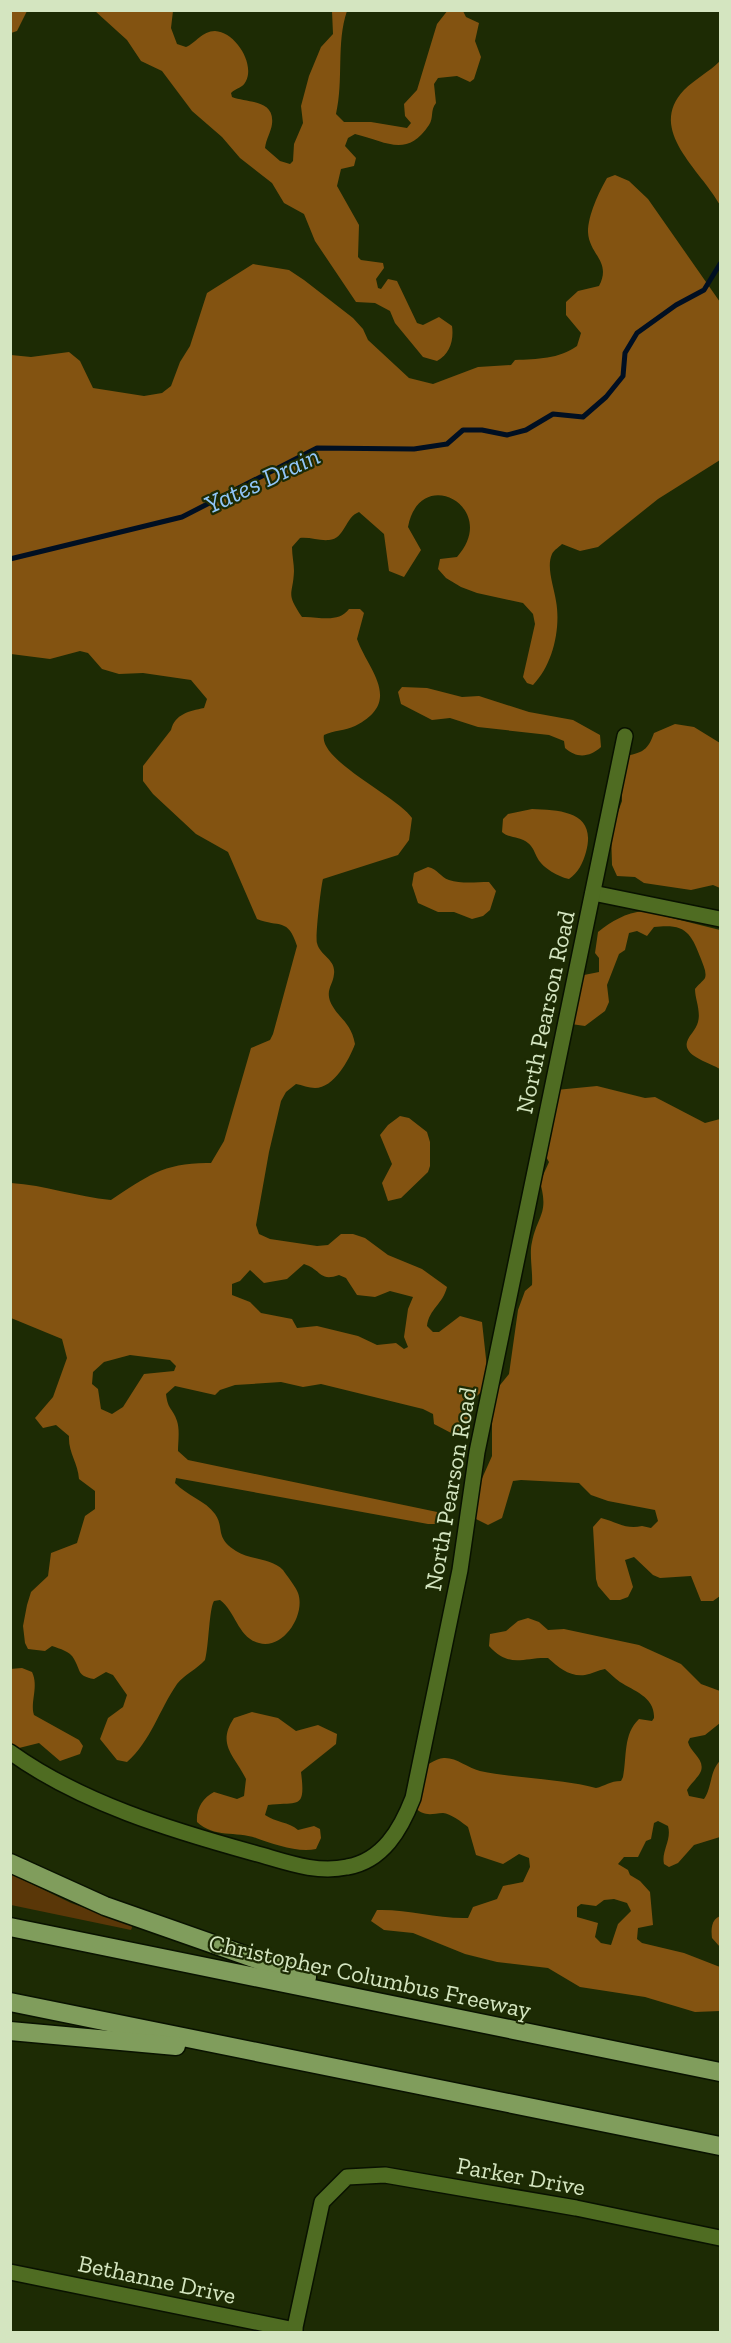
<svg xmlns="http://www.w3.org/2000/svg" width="731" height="2343" font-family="'Zilla Slab',serif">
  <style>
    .green { fill: #5a3708 }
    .forest { fill: #835311; fill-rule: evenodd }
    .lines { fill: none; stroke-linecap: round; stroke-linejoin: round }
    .stream { stroke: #000f22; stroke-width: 5 }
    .minor-casing { stroke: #091200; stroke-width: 18 }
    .motorway-casing { stroke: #091200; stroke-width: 21 }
    .minor { stroke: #4f6c22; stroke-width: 15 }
    .motorway { stroke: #809d5c; stroke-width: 18 }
    .labels { text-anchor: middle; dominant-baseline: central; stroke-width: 4.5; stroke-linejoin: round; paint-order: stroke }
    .street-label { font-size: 24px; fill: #d4e5c0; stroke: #1d2b04 }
    .water-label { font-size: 26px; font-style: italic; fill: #91c6f9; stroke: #1d2b04 }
  </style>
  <rect width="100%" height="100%" fill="#1d2b04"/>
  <path class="green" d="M11,1874l60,29 62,22 -2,5 -120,-25z"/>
  <g class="forest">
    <path d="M11,10l16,1 -10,20 -6,2z"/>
    <path d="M448,10l15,1 3,6 13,6 -4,18 6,16 -7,22 -4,3 -13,-6 -19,2 -4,6 2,19c-6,7 -2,15 -7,22 -22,33 -42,17 -74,9l-7,4 -3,8 11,12 -2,8 -13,3 -4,17 22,39 -1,32 3,3 22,3 1,5 -8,11 2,9 3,1 7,-10 9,2 20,42 6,2 16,-8 13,9c2,14 -2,28 -15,35l-14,-4 -28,-34 -5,-12 -15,-8 -19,-1 -41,-61 -11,-27 -20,-11 -12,-20 -32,-25 -18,-21 -30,-26 -30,-40 -21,-10 -14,-21 -32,-29h78l-2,17 6,16 9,3c10,-4 16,-16 29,-16 20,1 40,32 31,50 -3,7 -10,7 -15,12l1,4c15,6 43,2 40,27 -1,8 -6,15 -7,24l15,13 10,3 3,-3 1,-17 9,-21 -2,-17 8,-30 12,-29 12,-13 -1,-23h15c-11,32 -3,69 -11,103l8,8h27l36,6 4,-5 -6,-7 -1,-12 13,-14 20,-66z"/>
    <path d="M720,61v144c-19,-35 -74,-75 -36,-115 11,-11 25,-18 36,-29z"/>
    <path d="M615,175l14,6 19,18 72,103v158l-62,39 -60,48 -18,4 -18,-7c-3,3 -8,6 -10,10 -6,13 2,33 4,47 5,27 -3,64 -23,84l-6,-2 -4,-6 12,-53 -2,-10 -10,-11 -46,-10 -16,-6 -15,-9 -8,-9 2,-10 17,-2c44,-49 -37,-94 -49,-30l13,23 -17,27 -15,-6 -5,-37 -25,-22c-14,5 -14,27 -30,28 -9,1 -19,-3 -29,-2l-8,9c0,8 2,17 2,24 -1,25 -9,21 8,46 16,-1 36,7 47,-8h11l4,4 -7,26c11,31 47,62 -2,87 -10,5 -21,4 -31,9 -6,25 74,62 88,83l-3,22 -11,15 -75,24c-2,6 -8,59 -6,64 3,13 19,16 17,31 -1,11 -8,15 -4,27 7,17 21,20 25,43 -6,16 -21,44 -40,44 -6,0 -13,-3 -19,-4l-10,8 -5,9 -12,51 -13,73 3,9 11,5 47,7 11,-1 13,-11h12l12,4 23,17 34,14 25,18c-4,17 -18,22 -20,39l6,6h6l21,-16 22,6 6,55 -4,12 -9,9c-2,15 -6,32 -22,36l-19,-10 -1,-10 -10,-5 -102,-25 -18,3 -22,-5 -46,3 -15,5 -5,5 -40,-9 -9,8c2,17 7,14 11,27 3,9 1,21 1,30l10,9 254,53 -4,11h-10l-252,-46 -1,5c11,12 31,18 40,31 10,14 -1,23 21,37 14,9 35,7 47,19 4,6 13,17 15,23 8,22 -15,57 -39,50 -21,-5 -23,-31 -39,-43l-6,1c-5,8 -5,44 -9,59 -8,9 -21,15 -28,24 -18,26 -26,57 -50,78l-10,-2 -17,-21 8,-21 15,-11 4,-12 -14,-20 -7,-3 -12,7c-17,-3 -13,-8 -20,-20 -4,-8 -14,-10 -22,-13l-7,5 -17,-2 -3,-6 -2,-17 4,-21 4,-13 17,-16 3,-23 26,-10 8,-27 10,-7v-18l-16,-12c-1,-16 -11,-27 -10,-43l-13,-11 -13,3 -8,-10 18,-21 14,-39 -5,-19 -51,-21v-135c34,2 66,14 100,17 36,-24 54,-38 100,-37l13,-22 27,-93 19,-8 3,-6 24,-88c-9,-29 -18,-18 -40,-27l-29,-67 -32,-18 -43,-40 -10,-13v-15l28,-36c4,-16 18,-19 33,-22l3,-9 -16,-19 -48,-7 -24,1 -17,-5 -14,-16 -8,-2 -30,8 -39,-5v-299l20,2 38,-5 11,9 13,27 51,8 18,-3 9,-7 9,-24 10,-16 17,-53 46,-29 36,6 15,10 49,38 10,11 5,11 41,38 24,6 45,-17 33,-2 4,-5c22,-1 44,-1 62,-14l4,-13 -15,-18v-13l12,-11 21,-5c13,-25 -10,-31 -11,-54 0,-17 11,-40 19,-54zM304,1264c18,6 15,18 35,11l7,3 11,17 18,2 15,-6 23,6 -5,12 -4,28 4,10 -4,2 -8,-6 -19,2 -19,-9 -41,-10 -20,2 -5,-9 -31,-6 -11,-11 -18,-7v-11l8,-3 10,-11 14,13 23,-4zM130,1355l40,5 6,6 -2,5 -30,3 -21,33 -11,7 -11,-5 -3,-20 -6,-5 1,-12 11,-10z"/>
    <path d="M402,687l25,1 35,9 17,-1 50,16 44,8 27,15 1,12c-11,10 -24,12 -36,1l-1,-7 -15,-6 -71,-8 -28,-9 -18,2 -31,-16 -3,-12z"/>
    <path d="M675,724l19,3 26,16v145l-7,-3 -22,5 -47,-7 -9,-6 -18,-1 -5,-11 -1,-34 11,-30 -1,-29 9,-17c15,-3 19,-8 24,-22z"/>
    <path d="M532,809c30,1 65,3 54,43 -3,11 -8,21 -17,27 -10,-2 -26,-11 -31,-20 -4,-7 -4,-11 -10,-16 -8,-7 -18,-4 -26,-11l1,-13 5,-5z"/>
    <path d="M428,867c10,2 12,10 21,13 12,4 27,2 40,2l7,9 -6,19 -7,6 -11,3 -18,-7h-16l-20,-9 -6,-18 2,-12z"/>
    <path d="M644,911l76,19v139c-10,-6 -37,-13 -33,-27 2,-7 9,-12 11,-20 3,-11 -3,-23 -3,-33 3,-4 8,-8 10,-11 2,-6 -2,-13 -4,-19 -10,-26 -15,-36 -47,-32l-7,9 -10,-5 -8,2 -4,17 -6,4 -12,31 2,17 -4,9 -20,15 -14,-2 3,-47 25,-5v-14l-4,-5 3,-21c14,-11 27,-19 46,-21z"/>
    <path d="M597,1086l48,12 10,-1 50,26 15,-4v477l-7,5h-12l-10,-25 -31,2 -7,-3 -19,-18 -9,3 8,27 -5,10 -8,3h-10l-12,-14 -2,-7 -3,-52 8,-9c16,4 25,12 41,8l9,2 7,-7 -3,-11 -47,-9 -17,-6 -12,-12 -58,-3 -8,1 -11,37 -14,7 -12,-6v-27l16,-36v-34l-5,-9 9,-23 13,-16 9,-64 7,-19 7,-6c1,-13 -3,-32 0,-43 6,-28 17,-28 8,-60l9,-20c-11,-18 -13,-38 -9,-58l16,-14z"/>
    <path d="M400,1116l9,2 18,14 3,10v24l-2,6 -27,26 -13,3 -6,-18 10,-19 -12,-29 8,-10z"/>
    <path d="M528,1618l11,4 9,8 16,-1 75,16 42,19 20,20 19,7v32l-15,12 -15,3 -2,4c2,10 17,17 13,29 -3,7 -10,12 -14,19l2,6 15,3c8,-11 6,-29 16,-38v76l-26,8 -16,18 -9,4 -5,-3c-3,-13 8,-24 4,-38l-10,-5 -4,2 -3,16 -5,2 -8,16h-14l-6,7 10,6 2,5 10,6 10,11 3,33 -15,3 -1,11 5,4 42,10 36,14v44l-25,1 -50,-15 -65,-10 -32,-19 -51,-6 -32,-8 -52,-21 -29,-3 -13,-9 6,-11c31,-1 60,9 91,8l5,-11 24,-8 6,-13 20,-4 7,-15 -1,-9 -10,-4 -16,10 -27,-9 -8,-28c-5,-4 -18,-14 -25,-14 -13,1 -19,4 -30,-7l3,-34c8,-4 20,-15 29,-14 12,0 23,10 35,13 39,8 77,7 116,17 9,-2 14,-7 25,-7l2,-4c4,-20 0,-43 16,-58l13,2 2,-3c1,-21 -20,-27 -34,-36 -6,-4 -10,-9 -15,-13 -7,1 -13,5 -20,6 -15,2 -26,-7 -37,-17 -25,-1 -38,11 -59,-12l1,-12 16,-3 12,-10zM614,1899l13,4 4,8 -13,13 -7,21 -10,-2 -6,-6 3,-14 -21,-6v-10l4,-3 15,2 8,-6z"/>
    <path d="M22,1668l10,4c7,15 -2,29 2,43l45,25 4,6 -3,8 -20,7 -21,-18 -20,5 -8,-2 -1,-77z"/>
    <path d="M252,1712l26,6 18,13 22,-6 19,9 -1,10 -35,28c5,39 -3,29 -33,33l-3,10c10,7 24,7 33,15l16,-4 6,3 1,9 -5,11c-18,4 -43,-5 -60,-11 -20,-7 -42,0 -59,-16 -1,-14 6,-24 17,-30l23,7 7,-3 2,-17c-11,-23 -30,-34 -12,-61z"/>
    <path d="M720,1916v31l-8,-9c-1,-9 -1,-18 8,-22z"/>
  </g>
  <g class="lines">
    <path class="stream" d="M10,559l172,-42 135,-69 97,1 33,-5 16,-14h19l25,5 19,-5 27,-16 30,3 23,-20 17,-21 2,-23 12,-20 39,-28 28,-15 16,-26"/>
    <g class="minor-casing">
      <g id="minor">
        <path d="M593,893l127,26"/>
        <path d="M10,1752c71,51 161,78 244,101 30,8 61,21 93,14 36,-6 54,-38 66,-69l47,-228 17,-118 148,-716"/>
        <path d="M10,2272l285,58"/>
        <path d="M294,2332l28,-130 25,-25 38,-2 191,33 144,30"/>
      </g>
    </g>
    <g class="motorway-casing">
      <g id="motorway">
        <path d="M10,1863l95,43 202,71"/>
        <path d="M10,1927l710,145"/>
        <path d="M10,2002l710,144"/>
        <path d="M10,2031l166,15"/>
      </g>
    </g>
    <use href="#minor" class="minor"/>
    <use href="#motorway" class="motorway"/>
  </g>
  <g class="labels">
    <g class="street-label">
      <text transform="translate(545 1012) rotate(-78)">North Pearson Road</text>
      <text transform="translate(450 1489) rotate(-80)">North Pearson Road</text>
      <text transform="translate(370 1976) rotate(12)">Christopher Columbus Freeway</text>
      <text transform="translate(521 2176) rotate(10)">Parker Drive</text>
      <text transform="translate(157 2279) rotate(12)">Bethanne Drive</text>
    </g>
    <g class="water-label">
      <text transform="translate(262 480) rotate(-25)">Yates Drain</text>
    </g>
  </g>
  <rect width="731" height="2343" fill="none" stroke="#d4e5c0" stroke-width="24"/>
</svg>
